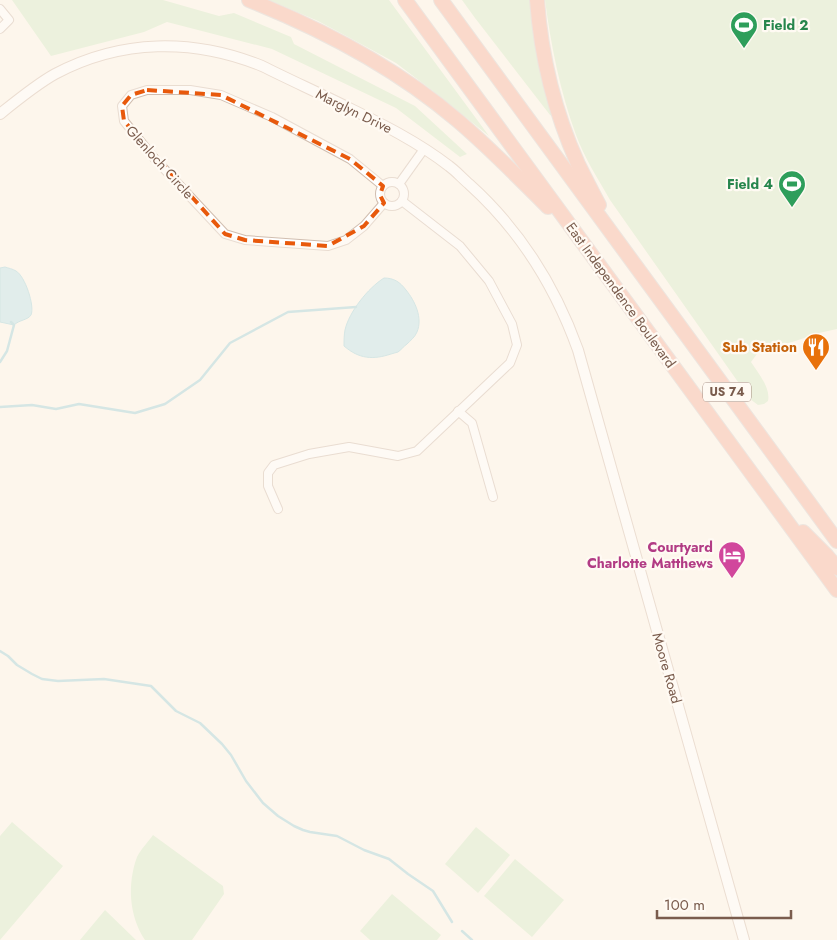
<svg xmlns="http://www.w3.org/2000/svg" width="837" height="940" font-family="Jost,sans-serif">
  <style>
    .green { fill: #d8ecc9 }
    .water { fill: #bfe3e8; stroke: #a5d3da }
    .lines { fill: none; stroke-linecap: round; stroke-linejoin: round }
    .stream { stroke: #a5d3da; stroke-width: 2.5 }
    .street-casing { stroke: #d1beb0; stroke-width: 10 }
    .secondary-casing { stroke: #d6c0b0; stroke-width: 12 }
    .highway-casing { stroke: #dad1cd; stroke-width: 16 }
    .street { stroke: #fff; stroke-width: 8 }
    .secondary { stroke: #fff; stroke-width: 10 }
    .highway { stroke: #f7b7a3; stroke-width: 14 }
    .marked { fill: none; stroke: #e8590c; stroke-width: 4; stroke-dasharray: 10 6; stroke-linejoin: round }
    .labels { text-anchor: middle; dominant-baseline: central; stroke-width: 4.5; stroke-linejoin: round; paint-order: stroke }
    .shield { fill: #fffaf3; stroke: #a28b7f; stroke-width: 1 }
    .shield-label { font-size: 12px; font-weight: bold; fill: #7a5c4d }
    .leisure-label { font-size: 14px; font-weight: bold; fill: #27864d; stroke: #fffaf3; text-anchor: start }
    .street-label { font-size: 14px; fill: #7a5c4d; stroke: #fffaf3 }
    .food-label { font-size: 14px; font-weight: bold; fill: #c56008; stroke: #fffaf3; text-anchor: end }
    .hotel-label { font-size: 14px; font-weight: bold; fill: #b23c85; stroke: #fffaf3; text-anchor: end }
  </style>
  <rect width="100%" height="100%" fill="#fdf6ec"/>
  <g class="green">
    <path d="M12,0h151l56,16 15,-3 57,24 3,7 121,62 52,48 -7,3 -64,-49 -124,-59 -105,-27 -23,10 -93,24z"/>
    <path d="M269,0h120l100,136 -56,-45 -37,-28 -46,-25 -32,-17z"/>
    <path d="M462,0h69l21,116 -2,-1 -75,-97z"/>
    <path d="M545,0h292v329l-18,4 -62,21 -6,8c7,11 20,26 17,39l-4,3 -6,1 -8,-6 -140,-199c-12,-21 -26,-43 -34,-65 -16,-44 -25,-89 -31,-135z"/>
    <path d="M12,822l51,44 -63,74v-104z"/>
    <path d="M476,827l34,28 -32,38 -33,-29z"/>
    <path d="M153,835l70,51 1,8 -32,46h-47c-16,-24 -18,-56 -8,-83 4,-8 11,-15 16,-22z"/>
    <path d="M515,859l49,41 -32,37 -48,-41z"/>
    <path d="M392,894l49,41 -4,5h-67l-10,-9z"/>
    <path d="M105,910l31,30h-56z"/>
  </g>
  <g class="water">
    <path d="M5,267c3,1 8,2 11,4 9,5 19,35 15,44 -3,5 -12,5 -17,10l-14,-3v-54z"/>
    <path d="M384,278c10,0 16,4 22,12 9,11 17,28 11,42 -2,5 -7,9 -10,12 -3,2 -6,6 -9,8 -2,1 -5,1 -7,2 -18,6 -32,5 -47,-8 0,-5 0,-11 1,-16 4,-18 23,-42 39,-52z"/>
  </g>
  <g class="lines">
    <g class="stream">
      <path d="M0,362l7,-11 7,-26 -3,-3"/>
      <path d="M0,407l32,-2 24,4 23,-5 56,9 30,-9 35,-24 30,-37 58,-31 68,-5"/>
      <path d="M0,651l8,5 9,9 15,9 10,5 16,2 46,-2 47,7 25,25 24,12 22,21 9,11 15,26 17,22 15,13 16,10 9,4 7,2 27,4 27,14 25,9 19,15 25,17 19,31"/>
      <path d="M462,931l10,9"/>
    </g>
    <g class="street-casing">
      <g id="street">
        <path d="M0,9l9,11 -9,9"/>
        <circle cx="392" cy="194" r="12"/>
        <path d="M399,184l25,-35"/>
        <path d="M383,186l-33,-27 -78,-42 -51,-22 -31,-5h-43l-16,5 -9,11 2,15 30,37 71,76 20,6 83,6 18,-6 18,-14 20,-23"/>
        <path d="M458,411l14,12 21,74"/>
        <path d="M278,509l-10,-23v-13l6,-8 35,-11 40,-7 49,9 19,-5 93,-88 7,-18 -5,-21 -23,-43 -29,-35 -58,-45"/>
      </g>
    </g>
    <g class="secondary-casing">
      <path id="secondary" d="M0,114c16,-13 37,-30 55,-40 66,-35 138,-36 207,-8 28,14 57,27 85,41 35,17 71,35 102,59 7,5 13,12 20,18 50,45 86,102 109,166l166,590"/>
    </g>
    <g class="highway-casing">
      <g id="highway">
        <path d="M249,0c75,30 146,67 208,120 32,27 61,57 91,87"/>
        <path d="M405,0l432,590"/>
        <path d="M441,0l396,541"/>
        <path d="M537,0c4,56 18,113 41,164 7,14 14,28 21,41"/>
        <path d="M803,532l24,24 10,12"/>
      </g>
    </g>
    <use href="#street" class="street"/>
    <use href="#secondary" class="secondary"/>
    <use href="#highway" class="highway"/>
  </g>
  <path d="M0 0H837V940H0ZM147,90l74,5 129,64 33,27 -3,9 4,8 -20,23 -36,20 -83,-6 -20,-6 -101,-113 -2,-15 9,-11z" fill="#fdf6ec" fill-opacity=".55" fill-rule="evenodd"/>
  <path class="marked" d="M147,90l74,5 129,64 33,27 -3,9 4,8 -20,23 -36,20 -83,-6 -20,-6 -101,-113 -2,-15 9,-11z"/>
  <defs>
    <g id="stadium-pin" transform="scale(1.4375)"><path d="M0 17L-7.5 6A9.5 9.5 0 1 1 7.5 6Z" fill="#2e9e5b" stroke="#fffaf3"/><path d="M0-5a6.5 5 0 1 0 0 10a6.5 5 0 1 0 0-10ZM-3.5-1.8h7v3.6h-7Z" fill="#fff"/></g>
    <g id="restaurant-pin" transform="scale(1.4375)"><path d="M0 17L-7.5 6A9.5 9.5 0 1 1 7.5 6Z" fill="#e8710a" stroke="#fffaf3"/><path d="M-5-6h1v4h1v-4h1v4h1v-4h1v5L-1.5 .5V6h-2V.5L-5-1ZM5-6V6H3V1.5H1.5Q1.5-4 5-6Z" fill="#fff"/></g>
    <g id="hotel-pin" transform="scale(1.4375)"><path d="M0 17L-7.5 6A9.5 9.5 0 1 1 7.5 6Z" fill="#d1479c" stroke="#fffaf3"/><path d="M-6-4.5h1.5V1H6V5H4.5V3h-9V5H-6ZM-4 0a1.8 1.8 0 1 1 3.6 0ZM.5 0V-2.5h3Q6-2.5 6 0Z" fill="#fff"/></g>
  </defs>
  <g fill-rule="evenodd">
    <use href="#stadium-pin" x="744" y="25"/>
    <use href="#stadium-pin" x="792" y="184"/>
    <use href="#restaurant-pin" x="816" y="347"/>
    <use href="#hotel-pin" x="732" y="555"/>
  </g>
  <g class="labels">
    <rect class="shield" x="703" y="382.5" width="48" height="19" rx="4"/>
    <g class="shield-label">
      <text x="727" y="392">US 74</text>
    </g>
    <g class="leisure-label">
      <text x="763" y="25">Field 2</text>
      <text x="773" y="184" text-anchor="end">Field 4</text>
    </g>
    <g class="street-label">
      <text transform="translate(354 111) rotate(26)">Marglyn Drive</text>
      <text transform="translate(160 162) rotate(48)">Glenloch Circle</text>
      <text transform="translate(621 295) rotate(54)">East Independence Boulevard</text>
      <text transform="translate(667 668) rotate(74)">Moore Road</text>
    </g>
    <g class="food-label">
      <text x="797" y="347">Sub Station</text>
    </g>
    <g class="hotel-label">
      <text x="713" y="547">Courtyard<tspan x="713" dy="16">Charlotte Matthews</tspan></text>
    </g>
  </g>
  <path d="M657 910v8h134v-8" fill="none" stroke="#7a5c4d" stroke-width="2.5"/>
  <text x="664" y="910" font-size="15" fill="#7a5c4d" stroke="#fffaf3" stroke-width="4" paint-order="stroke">100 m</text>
</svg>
